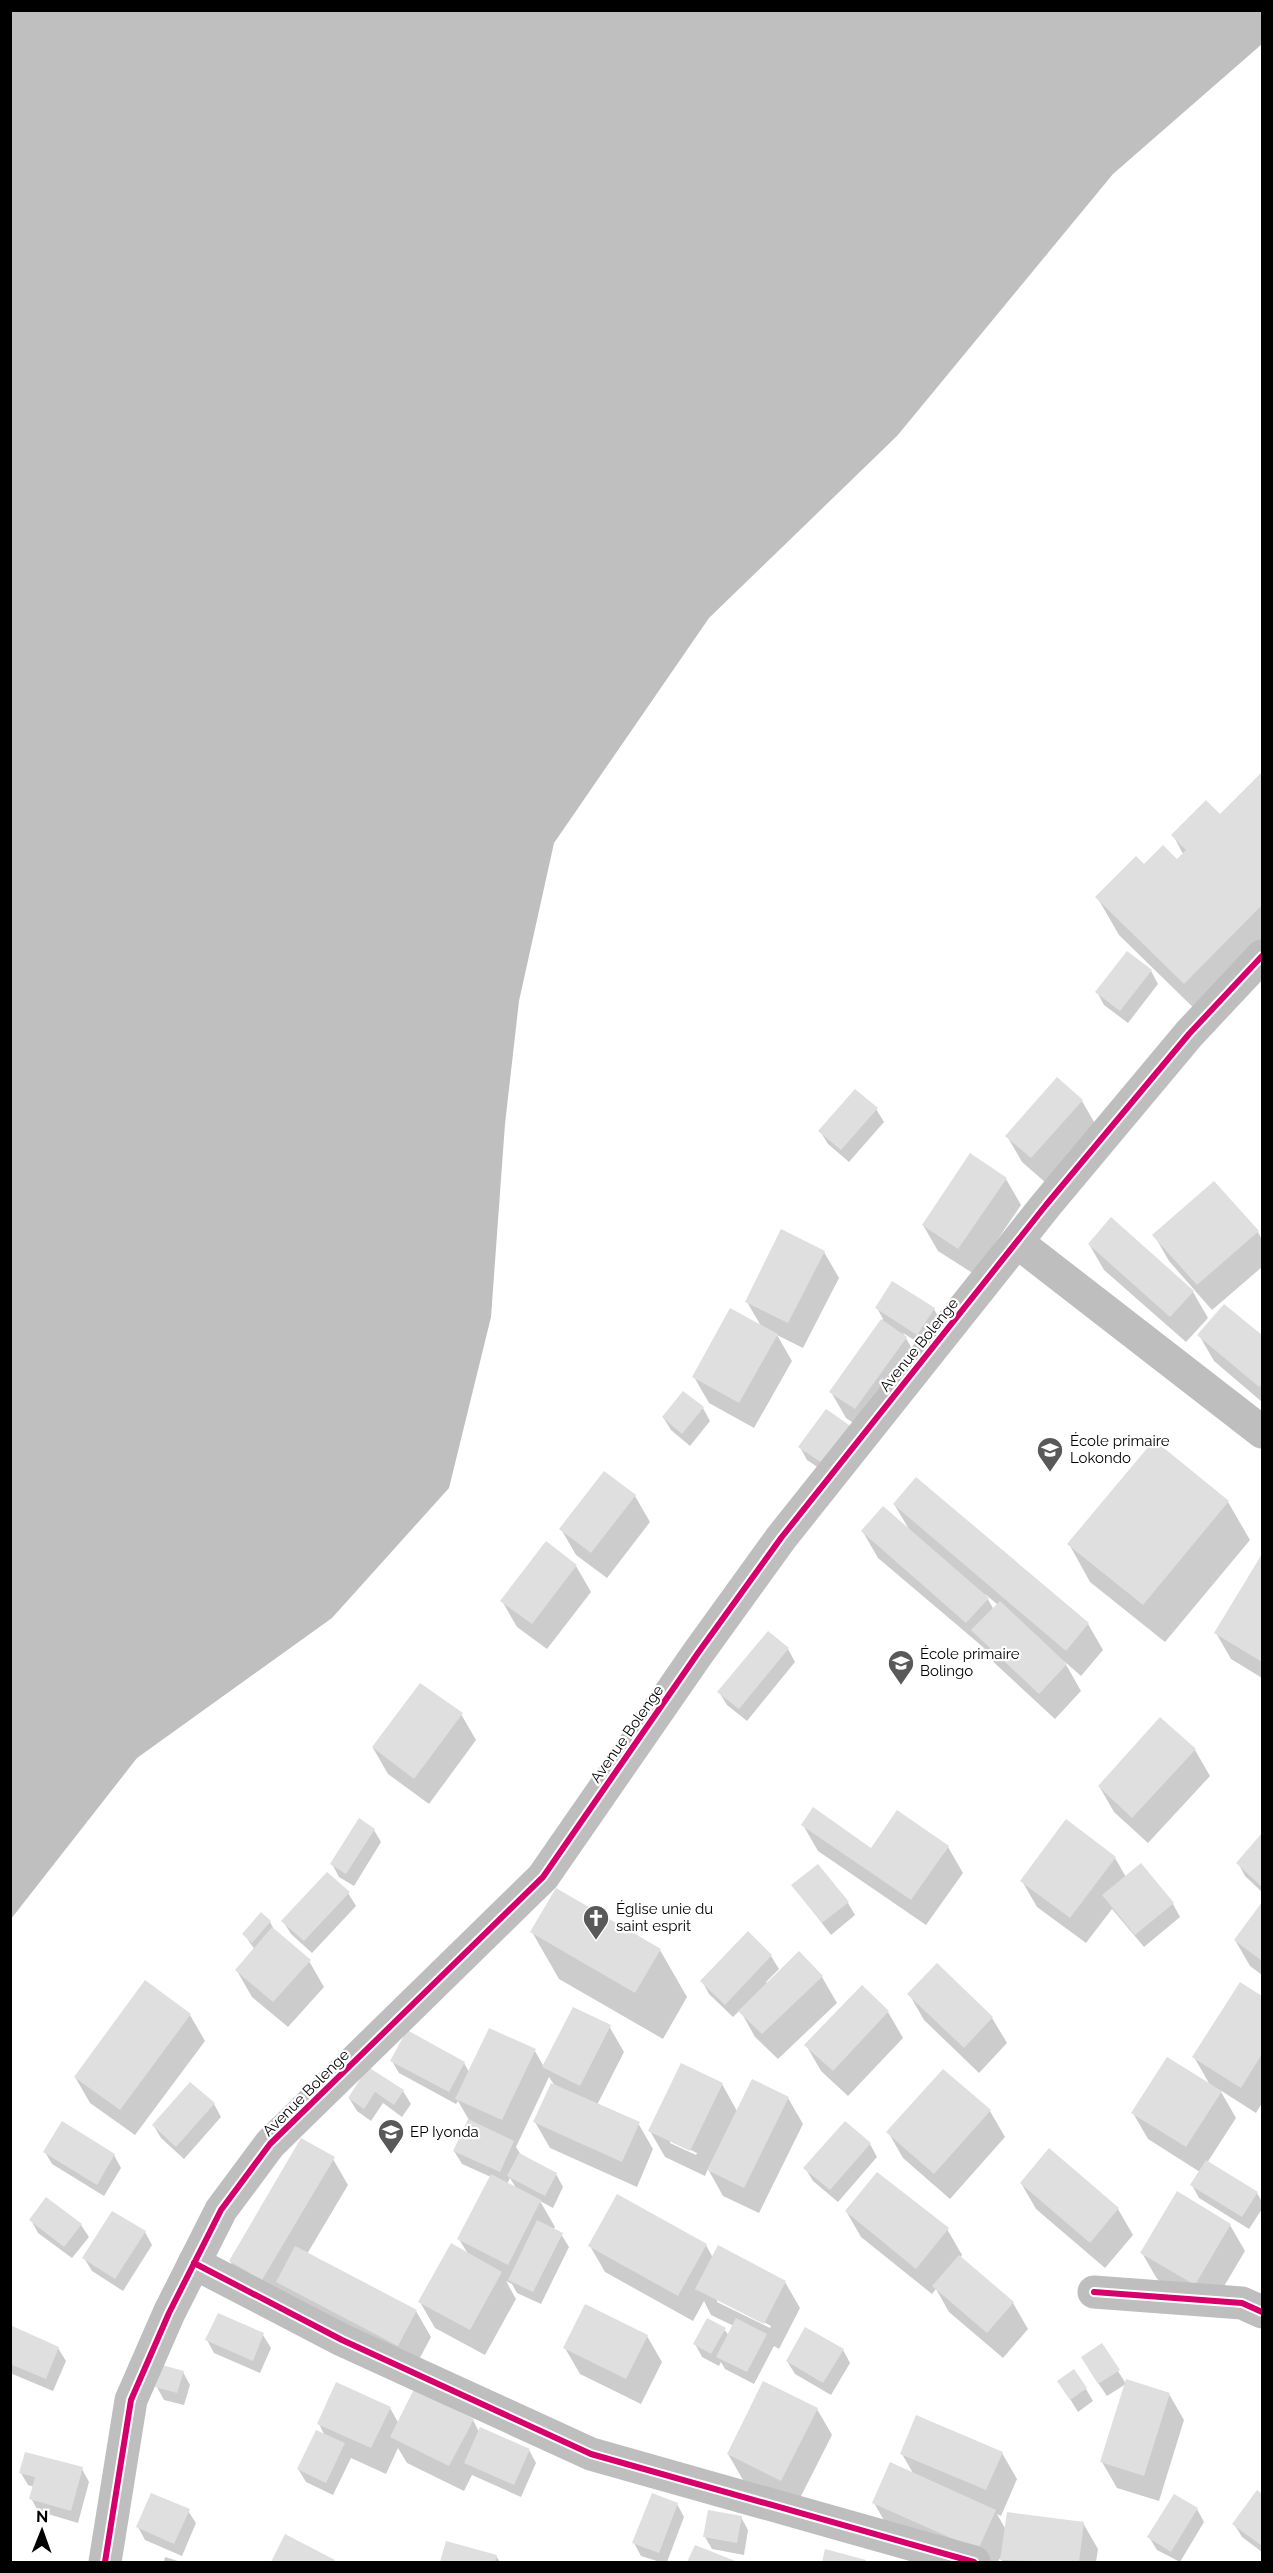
<svg xmlns="http://www.w3.org/2000/svg" width="1273" height="2573" font-family="Raleway,sans-serif">
  <style>
    .water { fill: #bfbfbf }
    .shadow { fill: #0003; fill-rule: evenodd }
    .building { fill: #dfdfdf }
    .lines { fill: none; stroke-linecap: round; stroke-linejoin: round }
    .minor { stroke: #bebebe; stroke-width: 33 }
    .cycleway-casing { stroke: #fff; stroke-width: 10 }
    .cycleway { stroke: #d6006c; stroke-width: 6 }
    .labels { text-anchor: middle; dominant-baseline: central; stroke-width: 4.5; stroke-linejoin: round; paint-order: stroke }
    .street-label { font-size: 15px; fill: #000; stroke: #fff }
    .poi-label { font-size: 15px; fill: #000; stroke: #fff; text-anchor: start }
  </style>
  <rect width="100%" height="100%" fill="#fff"/>
  <path class="water" d="M11,10h1251v34l-149,130 -216,262 -188,182 -155,225 -35,158 -14,123 -14,193 -42,171 -117,130 -195,140 -126,161z"/>
  <g class="shadow">
    <path d="M1262,774v190l-56,56 -87,-85 -22,-38 47,-31 33,-5 6,-7 -10,-19 47,-18z"/>
    <path d="M1127,954l24,17 7,13 -30,39 -24,-18 -7,-13z"/>
    <path d="M1082,1101l15,26 -51,56 -24,-21 -15,-26z"/>
    <path d="M876,1109l8,13 -35,40 -21,-18 -8,-13z"/>
    <path d="M1006,1179l15,26 -47,69 -36,-23 -15,-26z"/>
    <path d="M1214,1183l44,49 4,8v27l-50,43 -43,-49 -15,-26z"/>
    <path d="M1089,1244l104,48 15,26 -22,24 -82,-72z"/>
    <path d="M824,1252l15,26 -36,70 -26,-13 15,26 -38,67 -45,-25 -15,-26 67,-51 -14,-24z"/>
    <path d="M1224,1306l38,31v65l-48,-41 -15,-26z"/>
    <path d="M877,1308l57,1 7,13 -16,25 -22,-14 18,31 -50,71 -25,-17 -15,-26 52,-73z"/>
    <path d="M703,1408l7,13 -20,25 -19,-16 -8,-13z"/>
    <path d="M826,1411l6,66 -25,-17 -7,-13z"/>
    <path d="M635,1496l15,26 -43,56 -31,-23 -15,-26z"/>
    <path d="M1228,1502l22,38 -85,102 -75,-60 -21,-38z"/>
    <path d="M894,1504l194,120 15,26 -22,26 -17,-15 17,30 -26,28 -67,-62 -5,-10 -105,-89 -15,-26 47,-1zM985,1594l13,11 -4,5z"/>
    <path d="M547,1543l29,23 15,26 -44,57 -30,-22 -15,-26z"/>
    <path d="M1262,1557v121l-31,-19 -15,-26z"/>
    <path d="M788,1649l7,13 -48,59 -20,-16 -8,-13z"/>
    <path d="M461,1714l15,26 -47,64 -41,-30 -15,-26z"/>
    <path d="M1195,1750l15,26 -62,67 -34,-31 -15,-26z"/>
    <path d="M803,1825l69,25 76,-3 15,26 -37,52 -108,-74z"/>
    <path d="M374,1830l7,12 -27,44 -15,-9 -7,-13z"/>
    <path d="M1262,1836v56l-17,-16 -7,-13z"/>
    <path d="M1115,1858l11,19 14,-12 33,39 7,13 -36,30 -32,-38 -26,34 -49,-36 -15,-26z"/>
    <path d="M793,1885l55,18 7,12 -24,20z"/>
    <path d="M348,1893l8,13 -44,47 -21,-19 -8,-13z"/>
    <path d="M1262,1904v71l-12,-9 -15,-26z"/>
    <path d="M270,1922l5,9 34,30 15,26 -36,40 -36,-30 -15,-26 18,-21 -11,-16z"/>
    <path d="M532,1932l128,18 27,47 -24,42 -104,-60z"/>
    <path d="M748,1933l23,23 8,13 -13,13 2,2 54,-7 15,26 -59,56 -23,-22 -15,-27 -7,7 -24,-23 -7,-13z"/>
    <path d="M1241,1984l21,14v105l-6,10 -36,-23 16,28 -29,45 50,30 5,9v7l-13,20 -50,-31 -7,-13 8,-13 -52,-33 -15,-26 77,-28 -16,-28z"/>
    <path d="M909,1994l83,24 15,25 -28,30 -55,-53z"/>
    <path d="M888,2012l15,26 -55,58 -27,-25 -15,-26z"/>
    <path d="M190,2015l15,26 -70,94 -45,-32 -15,-26z"/>
    <path d="M609,2026l15,26 -27,53 41,18 15,26 -16,38 -87,-39 -15,-26 20,-36 -6,-9 -33,70 5,8 35,19 7,13 -10,21 -13,-7 15,26 -2,3 8,4 8,13 -28,57 -24,-11 -5,-9 -6,-3 10,18 -31,56 -50,-27 -15,-26 48,-48 -9,-15 32,-62 -29,-13 -8,-13 15,-31 -11,-19 -2,3 -57,-31 -7,-12 72,2 5,9 66,-21 9,16zM510,2178l6,10 -9,-4z"/>
    <path d="M369,2069l34,22 8,13 -9,13 -19,-14 -12,18 -14,-10 -8,-13z"/>
    <path d="M190,2084l24,20 7,13 -37,42 -23,-21 -7,-12z"/>
    <path d="M722,2084l15,27 51,-13 15,26 -44,89 -36,-17 -15,-27 -3,7 -40,-19 -15,-26zM670,2140l27,13 -1,2 -26,-12z"/>
    <path d="M990,2111l15,26 -55,62 -47,-41 -15,-26z"/>
    <path d="M870,2144l7,13 -39,45 -25,-21 -8,-13z"/>
    <path d="M45,2152l69,3 7,13 -17,28 -52,-32z"/>
    <path d="M333,2159l15,26 -41,69 109,57 15,26 -18,34 -168,-84 -15,-26z"/>
    <path d="M1021,2183l97,26 15,26 -28,33 -69,-59z"/>
    <path d="M846,2211l101,18 15,26 -2,3 53,45 15,26 -25,29 -54,-46 -13,-23 -4,5 -71,-57z"/>
    <path d="M31,2220l50,5 8,12 -17,21 -34,-25z"/>
    <path d="M1230,2225l15,26 -35,59 -53,-31 -15,-26z"/>
    <path d="M145,2232l7,13 -29,46 -31,-20 -8,-13z"/>
    <path d="M706,2245l7,13 72,24 15,26 -21,41 -5,-3 -20,38 -29,-15 -4,-7 -2,4 -17,-9 -7,-13 29,-15 5,7 5,-10 -23,-11 -7,-14 -11,20 -88,-49 -15,-26zM717,2298l54,28 -1,2 -53,-26z"/>
    <path d="M219,2315l44,20 8,13 -11,25 -46,-20 -7,-13z"/>
    <path d="M10,2327l48,21 8,13 -13,30 -43,-18z"/>
    <path d="M647,2336l15,26 -21,42 -61,-30 -15,-26z"/>
    <path d="M843,2350l7,13 -19,32 -36,-21 -8,-13z"/>
    <path d="M1090,2371h28l8,13 -19,12z"/>
    <path d="M183,2372l7,13 -6,20 -20,-5 -7,-13z"/>
    <path d="M1086,2389l7,12 -15,11 -11,-18z"/>
    <path d="M1169,2394l15,26 -25,81 -42,-13 -15,-26z"/>
    <path d="M390,2408l9,16 74,-4 6,12 50,18 7,13 -15,34 -49,-22 -8,16 -57,-28 -9,-15 -12,26 -35,-16 -18,37 -27,-13 -8,-13 27,-33 -6,-12z"/>
    <path d="M817,2409l15,26 -36,71 -53,-26 -15,-26z"/>
    <path d="M1002,2453l15,26 -16,37 -4,-2 9,16 77,-7 15,26 -2,13h-93l-3,-4 -2,4h-34l-75,-33 -15,-26 40,-28 -12,-21z"/>
    <path d="M82,2469l7,13 -11,41 -40,-12 -7,-13 3,-11 -6,-2 -7,-12z"/>
    <path d="M1258,2492l4,4v56l-20,-15 -8,-13z"/>
    <path d="M677,2504l7,13 -17,45h-7l-19,-6 -7,-13z"/>
    <path d="M1197,2509l7,13 -24,40 -23,-12 -8,-13z"/>
    <path d="M188,2511l8,12 -14,33 -37,-16 -7,-13z"/>
    <path d="M741,2517l7,13 -4,25 -32,-6 -7,-12z"/>
    <path d="M286,2536l48,25v1h-62z"/>
    <path d="M447,2543l49,13 4,6h-59z"/>
    <path d="M696,2547l38,15h-45z"/>
    <path d="M826,2551l39,10 1,1h-43z"/>
    <path d="M165,2557l16,5h-17z"/>
  </g>
  <g class="building">
    <path d="M1262,772v133l-78,79 -89,-87 41,-41 8,8 19,-19 14,14 9,-9 -15,-15 35,-35 14,14z"/>
    <path d="M1127,951l25,19 -32,41 -25,-19z"/>
    <path d="M1057,1077l26,23 -52,58 -26,-22z"/>
    <path d="M855,1089l23,19 -37,42 -23,-19z"/>
    <path d="M970,1153l37,25 -49,71 -36,-24z"/>
    <path d="M1214,1181l45,50 -62,54 -45,-50z"/>
    <path d="M1111,1217l83,74 -24,26 -82,-73z"/>
    <path d="M781,1229l44,22 -37,72 -43,-21z"/>
    <path d="M892,1281l43,27 -18,27 -42,-27z"/>
    <path d="M1224,1304l38,31v48l-3,4 -62,-52z"/>
    <path d="M730,1308l48,26 -39,69 -47,-26z"/>
    <path d="M881,1319l26,18 -52,72 -26,-17z"/>
    <path d="M683,1391l21,16 -22,27 -20,-17z"/>
    <path d="M826,1409l26,18 -27,38 -27,-18z"/>
    <path d="M1154,1440l75,61 -86,104 -76,-61z"/>
    <path d="M604,1471l32,24 -45,58 -32,-24z"/>
    <path d="M916,1477l173,146 -23,28 -173,-147z"/>
    <path d="M883,1506l106,92 -23,25 -105,-92z"/>
    <path d="M546,1541l31,24 -45,59 -32,-23z"/>
    <path d="M1262,1554v108l-48,-29z"/>
    <path d="M1000,1601l67,63 -28,30 -68,-64z"/>
    <path d="M768,1631l21,17 -50,61 -22,-17z"/>
    <path d="M420,1683l43,30 -49,66 -42,-32z"/>
    <path d="M1160,1717l36,32 -64,69 -34,-32z"/>
    <path d="M813,1807l58,41 26,-38 52,36 -38,54 -110,-75z"/>
    <path d="M359,1818l16,11 -29,45 -16,-10z"/>
    <path d="M1066,1819l50,38 -46,61 -50,-37z"/>
    <path d="M1262,1833v54l-26,-24z"/>
    <path d="M1141,1863l33,40 -39,32 -33,-40z"/>
    <path d="M818,1864l31,38 -27,21 -31,-38z"/>
    <path d="M327,1872l23,20 -46,49 -23,-20z"/>
    <path d="M556,1888l105,61 -26,44 -105,-61z"/>
    <path d="M1262,1902v59l-28,-21z"/>
    <path d="M261,1912l10,9 -19,22 -10,-9z"/>
    <path d="M272,1927l39,33 -38,42 -38,-32z"/>
    <path d="M748,1931l24,24 -47,50 -25,-24z"/>
    <path d="M799,1951l24,25 -61,58 -24,-23z"/>
    <path d="M937,1963l56,54 -29,31 -57,-54z"/>
    <path d="M145,1980l46,34 -71,96 -46,-33z"/>
    <path d="M1240,1982l22,14v58l-21,34 -49,-31z"/>
    <path d="M862,1985l27,26 -56,60 -29,-26z"/>
    <path d="M573,2007l38,18 -31,61 -38,-19z"/>
    <path d="M489,2028l47,21 -34,71 -47,-21z"/>
    <path d="M407,2030l58,32 -16,30 -59,-31z"/>
    <path d="M1167,2057l55,34 -36,56 -55,-34z"/>
    <path d="M681,2063l42,20 -33,68 -42,-20z"/>
    <path d="M368,2067l36,23 -10,15 -19,-13 -11,17 -16,-11z"/>
    <path d="M943,2069l48,41 -57,64 -48,-42z"/>
    <path d="M752,2079l37,18 -45,91 -37,-18z"/>
    <path d="M190,2082l25,21 -39,44 -24,-22z"/>
    <path d="M551,2083l89,39 -18,40 -89,-40z"/>
    <path d="M468,2119l46,22 -14,31 -47,-21z"/>
    <path d="M62,2121l53,33 -18,31 -54,-33z"/>
    <path d="M845,2121l26,22 -41,47 -27,-22z"/>
    <path d="M301,2138l34,19 -73,123 -33,-19z"/>
    <path d="M1049,2148l70,60 -29,35 -70,-60z"/>
    <path d="M519,2153l38,20 -12,23 -38,-20z"/>
    <path d="M1206,2160l52,32 -16,25 -52,-32z"/>
    <path d="M877,2172l72,56 -33,41 -71,-58z"/>
    <path d="M491,2174l50,26 -33,65 -51,-26z"/>
    <path d="M1177,2191l54,33 -36,61 -55,-32z"/>
    <path d="M617,2194l90,50 -29,52 -90,-50z"/>
    <path d="M46,2197l36,27 -18,23 -35,-27z"/>
    <path d="M112,2211l34,20 -31,48 -33,-21z"/>
    <path d="M537,2220l26,13 -30,59 -25,-12z"/>
    <path d="M451,2243l51,29 -32,58 -52,-28z"/>
    <path d="M718,2245l68,36 -22,43 -69,-35z"/>
    <path d="M295,2246l122,64 -19,36 -122,-64z"/>
    <path d="M959,2255l55,47 -27,31 -55,-47z"/>
    <path d="M585,2304l63,31 -22,44 -63,-31z"/>
    <path d="M218,2313l46,20 -11,28 -48,-21z"/>
    <path d="M707,2318l19,10 -15,26 -18,-10z"/>
    <path d="M736,2318l31,16 -20,38 -31,-15z"/>
    <path d="M10,2325l49,22 -13,32 -36,-15z"/>
    <path d="M805,2327l39,22 -21,34 -37,-22z"/>
    <path d="M1102,2343l18,27 -22,14 -17,-27z"/>
    <path d="M162,2365l22,6 -7,22 -22,-6z"/>
    <path d="M1074,2369l13,19 -17,12 -13,-19z"/>
    <path d="M1126,2379l44,14 -26,83 -44,-14z"/>
    <path d="M763,2381l55,27 -37,73 -54,-27z"/>
    <path d="M336,2382l55,25 -20,41 -54,-24z"/>
    <path d="M414,2389l60,30 -25,47 -59,-29z"/>
    <path d="M916,2415l87,37 -17,38 -86,-36z"/>
    <path d="M480,2427l50,22 -16,36 -50,-22z"/>
    <path d="M316,2430l29,13 -19,40 -29,-14z"/>
    <path d="M25,2452l58,15 -12,44 -42,-12 6,-22 -16,-4z"/>
    <path d="M890,2462l106,48 -18,40 -106,-47z"/>
    <path d="M1257,2490l5,4v52l-30,-22z"/>
    <path d="M151,2493l39,16 -16,35 -38,-17z"/>
    <path d="M652,2493l26,10 -19,50 -27,-10z"/>
    <path d="M1174,2494l24,14 -27,44 -24,-15z"/>
    <path d="M708,2510l34,6 -5,27 -34,-6z"/>
    <path d="M1007,2512l77,10 -5,40 -79,-2z"/>
    <path d="M285,2534l50,26 -1,2h-63z"/>
    <path d="M446,2541l51,14 -2,7h-55z"/>
    <path d="M695,2545l43,17h-51z"/>
    <path d="M825,2549l41,11 -1,2h-43z"/>
  </g>
  <g class="lines">
    <g class="minor">
      <path d="M1017,1242l245,190"/>
      <path d="M194,2263l148,77 249,114 383,108"/>
      <path d="M1094,2292l148,11 20,9"/>
      <path d="M105,2562l26,-162 38,-87 52,-103 49,-66 273,-267 155,-224 83,-115 265,-333 143,-171 73,-78"/>
    </g>
    <g class="cycleway-casing">
      <g id="cycleway">
        <path d="M194,2263l148,77 249,114 383,108"/>
        <path d="M1094,2292l148,11 20,9"/>
        <path d="M105,2562l26,-162 38,-87 52,-103 49,-66 273,-267 155,-224 83,-115 265,-333 143,-171 73,-78"/>
      </g>
    </g>
    <use href="#cycleway" class="cycleway"/>
  </g>
  <defs>
    <g id="school-pin" transform="scale(1.35)"><path d="M0 17L-7.5 6A9.5 9.5 0 1 1 7.5 6Z" fill="#595959" stroke="#fff"/><path d="M0-5L7-2L0 1L-7-2ZM-4 1L0 2.5L4 1V4Q0 6-4 4Z" fill="#fff"/></g>
    <g id="church-pin" transform="scale(1.35)"><path d="M0 17L-7.5 6A9.5 9.5 0 1 1 7.5 6Z" fill="#595959" stroke="#fff"/><path d="M-1.2-6h2.4v3.5h3.3v2.4h-3.3V6h-2.4V-.1h-3.3v-2.4h3.3Z" fill="#fff"/></g>
  </defs>
  <g fill-rule="evenodd">
    <use href="#school-pin" x="1050" y="1450"/>
    <use href="#school-pin" x="901" y="1663"/>
    <use href="#church-pin" x="596" y="1918"/>
    <use href="#school-pin" x="391" y="2132"/>
  </g>
  <g class="labels">
    <g class="street-label">
      <text transform="translate(919 1345) rotate(-51)">Avenue Bolenge</text>
      <text transform="translate(627 1734) rotate(-55)">Avenue Bolenge</text>
      <text transform="translate(306 2093) rotate(-45)">Avenue Bolenge</text>
    </g>
    <g class="poi-label">
      <text x="1070" y="1441">École primaire<tspan x="1070" dy="17">Lokondo</tspan></text>
      <text x="920" y="1654">École primaire<tspan x="920" dy="17">Bolingo</tspan></text>
      <text x="616" y="1909">Église unie du<tspan x="616" dy="17">saint esprit</tspan></text>
      <text x="410" y="2132">EP Iyonda</text>
    </g>
  </g>
  <rect width="1273" height="2573" fill="none" stroke="#000000" stroke-width="24"/>
  <g transform="translate(42 2531) rotate(1)" stroke="#ffffff" stroke-width="4.5" paint-order="stroke">
  <path d="M0-4.5L10 22L0 15L-10 22Z" fill="#000000"/>
  <text y="-9" font-size="16" font-weight="bold" text-anchor="middle" fill="#000000">N</text>
  </g>
</svg>
